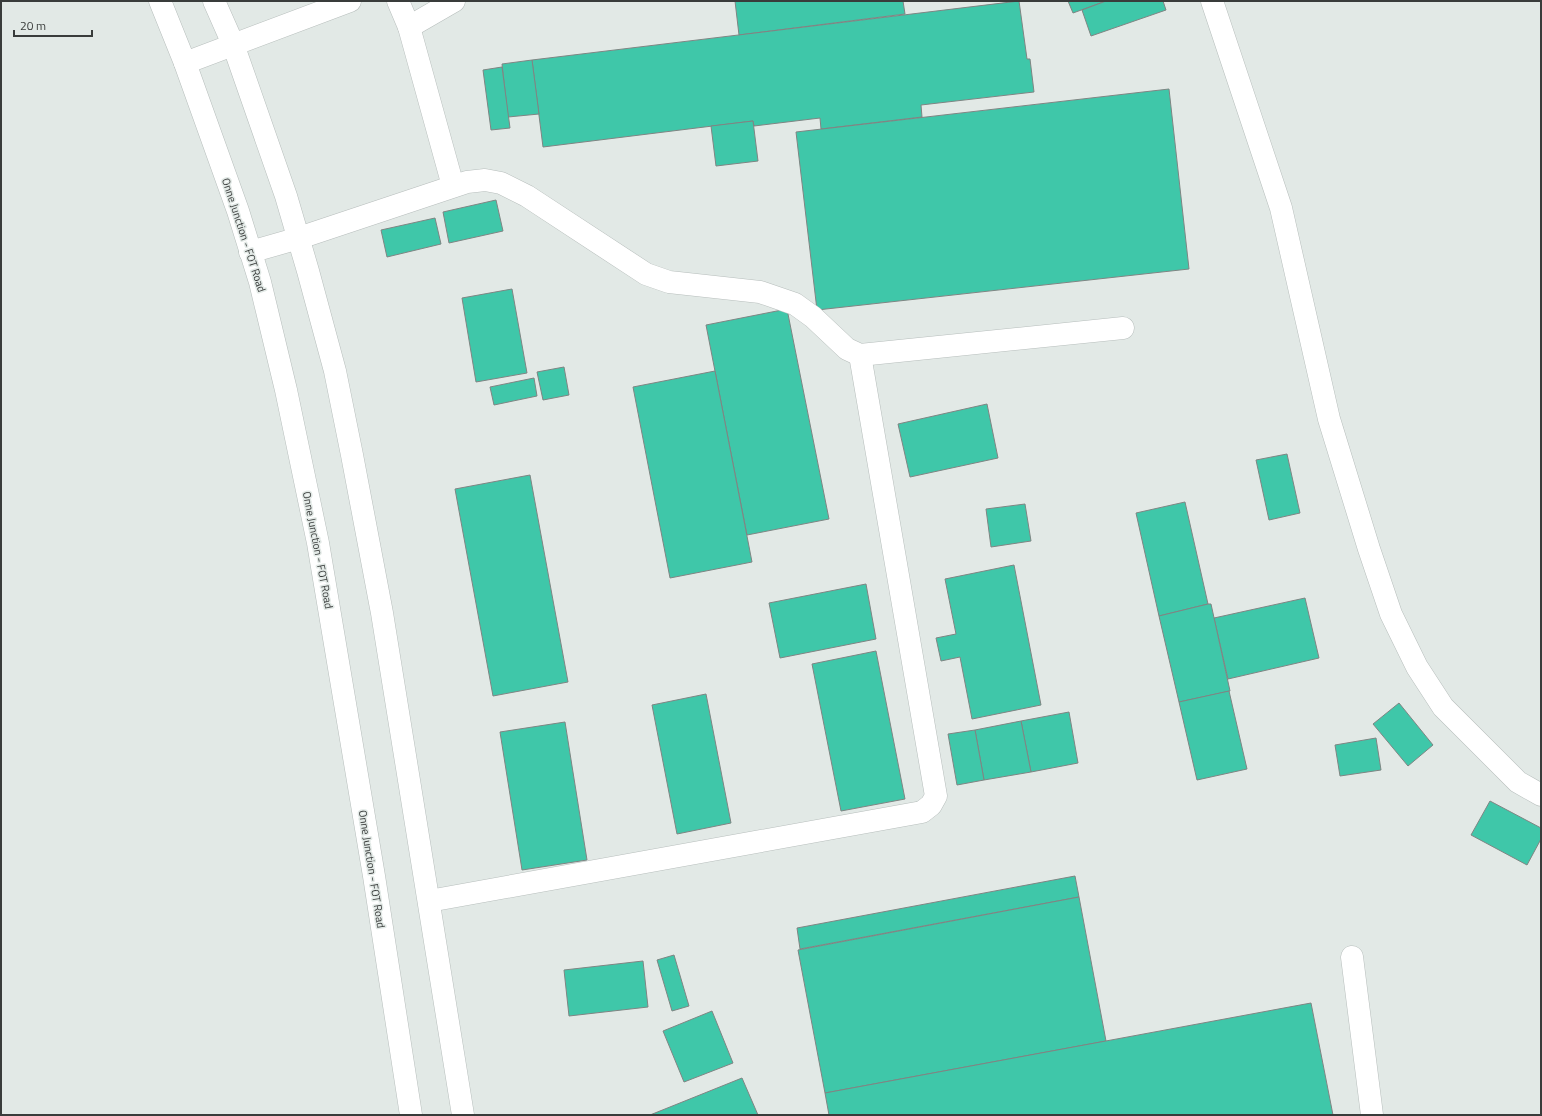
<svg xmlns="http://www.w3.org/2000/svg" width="1542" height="1116" font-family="'Titillium Web',sans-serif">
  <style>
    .building { fill: #3fc7a9; stroke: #7f8583 }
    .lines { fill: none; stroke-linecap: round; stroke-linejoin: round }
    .minor-casing { stroke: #b7bebc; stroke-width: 23 }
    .minor { stroke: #fff; stroke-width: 22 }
    .labels { text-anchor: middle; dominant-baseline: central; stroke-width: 3; stroke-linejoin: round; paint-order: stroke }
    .street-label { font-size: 11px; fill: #393c3b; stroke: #e2e9e6 }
  </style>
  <rect width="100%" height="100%" fill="#e2e9e6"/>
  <g class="building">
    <path d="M735,1h168l2,13 -166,21z"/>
    <path d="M1019,1l8,58h3l4,33 -113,13 1,12 -101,12 -1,-11 -66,8 -1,-5 -210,26 -11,-87z"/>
    <path d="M1068,1h38l-33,12z"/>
    <path d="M1106,1h57l3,9 -75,26 -9,-26z"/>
    <path d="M532,60l7,54 -31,3 -6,-53z"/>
    <path d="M502,67l8,61 -19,2 -8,-60z"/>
    <path d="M1169,89l20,180 -372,41 -21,-178z"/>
    <path d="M753,121l5,40 -42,5 -5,-40z"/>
    <path d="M496,200l7,31 -54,12 -6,-31z"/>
    <path d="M435,218l6,26 -54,13 -6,-27z"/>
    <path d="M512,289l15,84 -51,9 -14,-84z"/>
    <path d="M787,309l42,210 -82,16 -41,-210z"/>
    <path d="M564,367l5,28 -26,5 -6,-28z"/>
    <path d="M715,371l37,191 -82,16 -37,-191z"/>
    <path d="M534,378l3,18 -43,9 -4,-18z"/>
    <path d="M987,404l11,54 -88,19 -12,-53z"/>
    <path d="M1287,454l13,59 -31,7 -13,-60z"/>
    <path d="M530,475l38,207 -75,14 -38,-207z"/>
    <path d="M1185,502l23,102 -49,12 -23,-103z"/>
    <path d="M1025,504l6,37 -40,6 -5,-38z"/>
    <path d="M1014,565l27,140 -69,14 -12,-62 -19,4 -5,-23 20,-4 -11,-55z"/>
    <path d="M866,584l10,55 -96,19 -11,-55z"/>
    <path d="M1305,598l14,60 -91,21 -14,-61z"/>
    <path d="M1208,604h3l19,87 -51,11 -20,-86z"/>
    <path d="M876,651l29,148 -64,12 -29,-147z"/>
    <path d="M1229,691l18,78 -50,11 -18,-78z"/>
    <path d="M706,694l25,129 -54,11 -25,-129z"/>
    <path d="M1399,703l34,42 -25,21 -35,-42z"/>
    <path d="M1069,712l9,51 -47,9 -10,-51z"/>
    <path d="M1021,721l10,51 -47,8 -9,-50z"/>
    <path d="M565,722l22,138 -65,10 -22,-138z"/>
    <path d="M975,730l9,50 -27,5 -9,-51z"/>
    <path d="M1376,738l5,32 -41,6 -5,-31z"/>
    <path d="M1490,801l51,27v11l-14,26 -56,-30z"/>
    <path d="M1075,876l4,21 -279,52 -3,-21z"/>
    <path d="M1079,897l27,144 -281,52 -27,-143z"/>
    <path d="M674,955l15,51 -17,5 -15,-51z"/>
    <path d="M643,961l5,46 -79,9 -5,-46z"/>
    <path d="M1311,1003l22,112h-504l-4,-22z"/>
    <path d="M712,1011l21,52 -49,19 -21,-51z"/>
    <path d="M742,1078l16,37h-108z"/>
  </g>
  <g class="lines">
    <g class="minor-casing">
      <g id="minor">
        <path d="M160,1l25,62 53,148 22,71 26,108 32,153 56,333 37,239"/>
        <path d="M214,1l19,43 53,152 22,75 27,100 17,84 30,158 81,502"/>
        <path d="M398,1l11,26 44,159"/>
        <path d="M1212,1l69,207 48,211 40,130 22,65 26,53 26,40 75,75 23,13"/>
        <path d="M409,27l45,-26"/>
        <path d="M185,63l165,-62"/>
        <path d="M250,252l49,-14 168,-56 18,-2 16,3 26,13 119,78 23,8 91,10 35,12 18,13 34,32 13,6 263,-27"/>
        <path d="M429,901l493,-89 9,-7 5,-9 -76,-441"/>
        <path d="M1352,957l20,158"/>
      </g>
    </g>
    <use href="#minor" class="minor"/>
  </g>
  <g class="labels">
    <g class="street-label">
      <text transform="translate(244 235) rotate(72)">Onne Junction - FOT Road</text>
      <text transform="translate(318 550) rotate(79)">Onne Junction - FOT Road</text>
      <text transform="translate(372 869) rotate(81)">Onne Junction - FOT Road</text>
    </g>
  </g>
  <rect width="1542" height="1116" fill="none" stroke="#393c3b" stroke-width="4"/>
  <path d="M14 30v6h78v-6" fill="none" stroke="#393c3b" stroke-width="2"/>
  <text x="20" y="30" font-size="12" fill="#393c3b" stroke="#e2e9e6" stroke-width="3" paint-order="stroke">20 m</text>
</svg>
